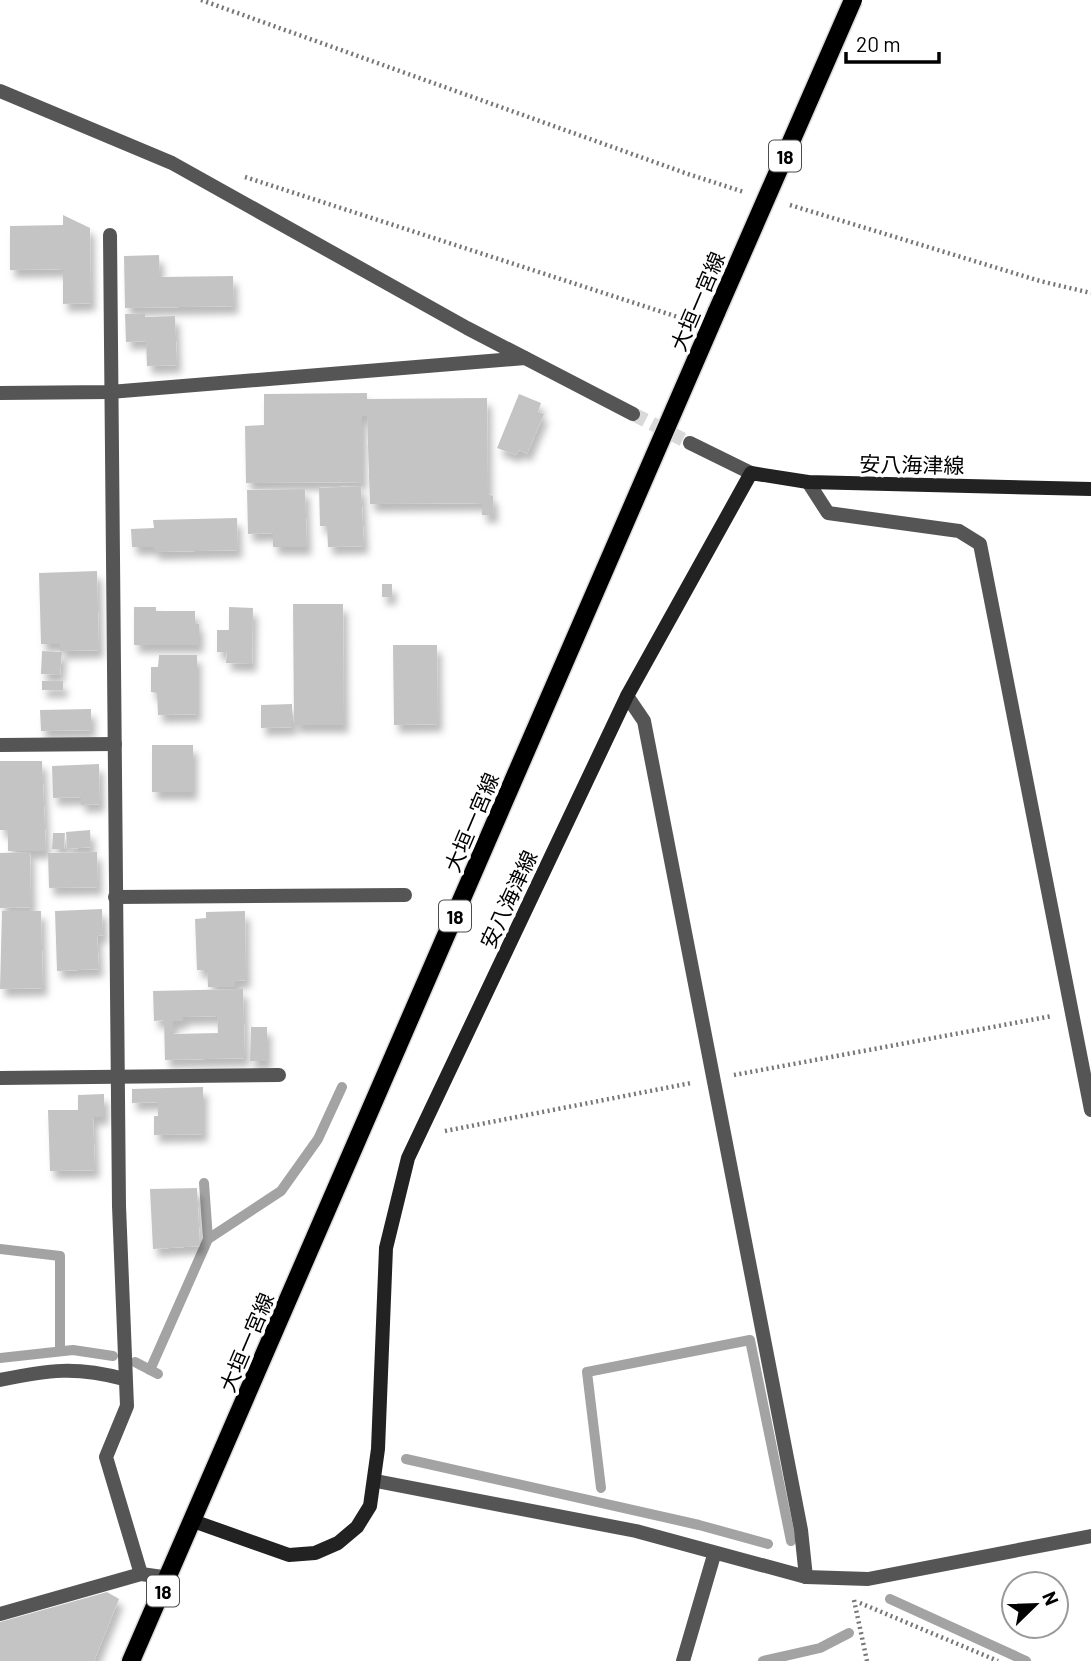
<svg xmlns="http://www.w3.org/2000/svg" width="1091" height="1661" font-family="Barlow,'Noto Sans JP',sans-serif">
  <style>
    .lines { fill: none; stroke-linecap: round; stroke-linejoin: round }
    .stream { stroke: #a3a3a3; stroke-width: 10 }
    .building { fill: #c4c4c4; fill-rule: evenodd; filter: url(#shadow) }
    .tertiary-tunnel { stroke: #d9d9d9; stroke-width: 14; stroke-dasharray: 14 7; stroke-linecap: butt }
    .primary-casing { stroke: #dbdbdb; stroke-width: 21 }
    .path { stroke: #777; stroke-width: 4.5; stroke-dasharray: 2 3.5; stroke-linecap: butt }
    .minor { stroke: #555; stroke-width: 14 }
    .tertiary { stroke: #555; stroke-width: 14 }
    .secondary { stroke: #222; stroke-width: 14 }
    .primary { stroke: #000; stroke-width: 18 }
    .primary-bridge-casing { stroke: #dbdbdb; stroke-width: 21; stroke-linecap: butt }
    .primary-bridge { stroke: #000; stroke-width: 18 }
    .labels { text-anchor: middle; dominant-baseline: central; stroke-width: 7; stroke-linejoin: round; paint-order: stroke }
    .shield { fill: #fff; stroke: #4c4c4c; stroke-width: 2 }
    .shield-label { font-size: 19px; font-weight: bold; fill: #000 }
    .street-label { font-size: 21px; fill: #000; stroke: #fff }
  </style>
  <defs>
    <filter id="shadow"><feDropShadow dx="4.5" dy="8" stdDeviation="3.5" flood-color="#0004"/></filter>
  </defs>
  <rect width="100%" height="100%" fill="#fff"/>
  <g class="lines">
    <g class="stream">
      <path d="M204,1183l4,56"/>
      <path d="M0,1249l60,7v95"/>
      <path d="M0,1358l73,-8 40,6"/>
      <path d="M135,1362l23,12"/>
      <path d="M150,1370l58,-131 73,-48 37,-52 24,-52"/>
      <path d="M406,1459l293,66 69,19"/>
      <path d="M601,1488l-14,-116 163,-32 41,201"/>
      <path d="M890,1599l136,62"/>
      <path d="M763,1661l57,-13 29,-15"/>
    </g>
  </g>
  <g class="building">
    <path d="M63,215l27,13 1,75 -28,1v-35l-53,1v-44l53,-1z"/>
    <path d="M159,255l1,22 73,-1 1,30 -109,2 -1,-52z"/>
    <path d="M145,313v4l30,-1 2,49 -30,1 -1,-25 -20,1 -1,-28z"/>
    <path d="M367,393v6l120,-1 1,96 5,2 1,19h-12v-12l-112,1 -3,-88h-5v66l-116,1 -1,-57 19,-1v-31z"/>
    <path d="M519,394l22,9 -3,9 6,2 -17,40 -8,-4 -3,5 -19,-7z"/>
    <path d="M361,486l3,60 -36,1 -1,-21h-7l-1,-38z"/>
    <path d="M305,489l2,58h-34v-14l-25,1 -1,-44z"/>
    <path d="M237,518l1,32 -84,2v-5h-22l-1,-18 23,-1 -1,-8z"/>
    <path d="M97,571l2,79 -39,1v-7h-19l-2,-71z"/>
    <rect x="382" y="584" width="10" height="13"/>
    <path d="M293,604h50l1,121h-50z"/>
    <path d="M134,607h22v4h39v12l4,1v21h-65z"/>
    <path d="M229,607l24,1 -1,56 -26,-1 1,-11h-10v-22h12z"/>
    <path d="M393,645h44l1,79 -44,1z"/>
    <path d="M42,651l20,1 -2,23 -19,-1z"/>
    <path d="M159,655h38v59l-39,1 -1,-22 -6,-1v-25h7z"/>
    <rect x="42" y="681" width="21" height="9"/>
    <path d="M292,704v23l-31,1v-23z"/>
    <path d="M91,709v21l-50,1 -1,-21z"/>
    <rect x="152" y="745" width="41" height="47"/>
    <path d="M0,761h42l4,90h-38v-21h-8z"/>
    <path d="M99,764l1,40 -19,1v-8l-28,1 -1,-32z"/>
    <path d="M90,830l1,17 -24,2 -1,-17z"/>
    <path d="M53,833h12l-1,16h-12z"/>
    <path d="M30,852l1,55 -31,1v-55z"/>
    <path d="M97,852l1,35 -49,1 -1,-35z"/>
    <path d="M102,909l1,26 -6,1 2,33 -42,2 -2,-60z"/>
    <path d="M2,911h39l2,77 -43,1z"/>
    <path d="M245,911l1,69 -11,1v6h-27l-1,-17h-10l-2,-51 11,-1v-6z"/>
    <path d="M243,989l2,69 -80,2 -1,-40 -10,1 -1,-30zM217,1016l1,17 -45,1v-13h10v-4z"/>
    <path d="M251,1027h16v34h-17z"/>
    <path d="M203,1087v47l-49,1v-19h4v-14l-26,1v-14z"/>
    <path d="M104,1094v23h-11l2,53 -45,1 -2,-61h30v-15z"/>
    <path d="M197,1188l3,58 -47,3 -3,-60z"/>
    <path d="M107,1592l12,7 -25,62h-94v-39z"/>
  </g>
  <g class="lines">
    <path class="tertiary-tunnel" d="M633,414l57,29"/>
    <g class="primary-casing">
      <path id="primary" d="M131,1661l586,-1350"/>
    </g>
    <g class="path">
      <path d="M201,0l487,174 56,18"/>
      <path d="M245,177l439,142"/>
      <path d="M790,205l250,76 51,12"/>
      <path d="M734,1075l318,-59"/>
      <path d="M445,1131l246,-48"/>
      <path d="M854,1600l13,61"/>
      <path d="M860,1603l138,58"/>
    </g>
    <g class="minor">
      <path d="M110,235l9,971 8,200 -21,51 35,117"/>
      <path d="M0,393l110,-1 415,-34"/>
      <path d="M808,482l20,31 131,18 21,13 111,566"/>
      <path d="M627,696l17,25 157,809 5,47"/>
      <path d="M0,745l115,-1"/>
      <path d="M115,897l290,-2"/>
      <path d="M0,1078l279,-3"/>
      <path d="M0,1380c49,-10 75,-14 124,-1"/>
      <path d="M376,1481l260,50 170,46 62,2 223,-43"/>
      <path d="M0,1614l141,-40 29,4"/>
      <path d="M683,1661l31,-106"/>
    </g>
    <g class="tertiary">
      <path d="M0,91l172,72 295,165 166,86"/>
      <path d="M690,443l61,30"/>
    </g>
    <path class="secondary" d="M193,1521l96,34 26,-2 23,-10 19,-16 13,-21 8,-57 8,-201 22,-90 219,-462 124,-223 57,9 283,7"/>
    <use href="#primary" class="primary"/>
    <g class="primary-bridge-casing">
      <path id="primary-bridge" d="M717,311l136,-311"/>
    </g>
    <use href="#primary-bridge" class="primary-bridge"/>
  </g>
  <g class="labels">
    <g class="shield">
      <rect x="769" y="140.5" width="32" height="31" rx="5"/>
      <rect x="439" y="900.5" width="32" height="31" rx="5"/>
      <rect x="147" y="1575.5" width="32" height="31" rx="5"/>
    </g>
    <g class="shield-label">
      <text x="785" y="156">18</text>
      <text x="455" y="916">18</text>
      <text x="163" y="1591">18</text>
    </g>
    <g class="street-label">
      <text transform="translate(697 301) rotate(-67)">大垣一宮線</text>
      <text transform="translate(912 464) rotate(1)">安八海津線</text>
      <text transform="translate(471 822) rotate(-67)">大垣一宮線</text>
      <text transform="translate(508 899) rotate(-65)">安八海津線</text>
      <text transform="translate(246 1342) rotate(-67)">大垣一宮線</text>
    </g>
  </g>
  <g transform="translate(1035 1605) rotate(67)"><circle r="33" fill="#ffffff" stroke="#999999" stroke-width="2"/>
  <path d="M0-5L12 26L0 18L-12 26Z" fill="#000000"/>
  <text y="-10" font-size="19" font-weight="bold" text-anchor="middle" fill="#000000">N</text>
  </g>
  <path d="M846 52v10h93v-10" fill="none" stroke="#000000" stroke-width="3.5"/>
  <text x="856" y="52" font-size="21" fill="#000000" stroke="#ffffff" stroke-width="5" paint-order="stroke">20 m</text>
</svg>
